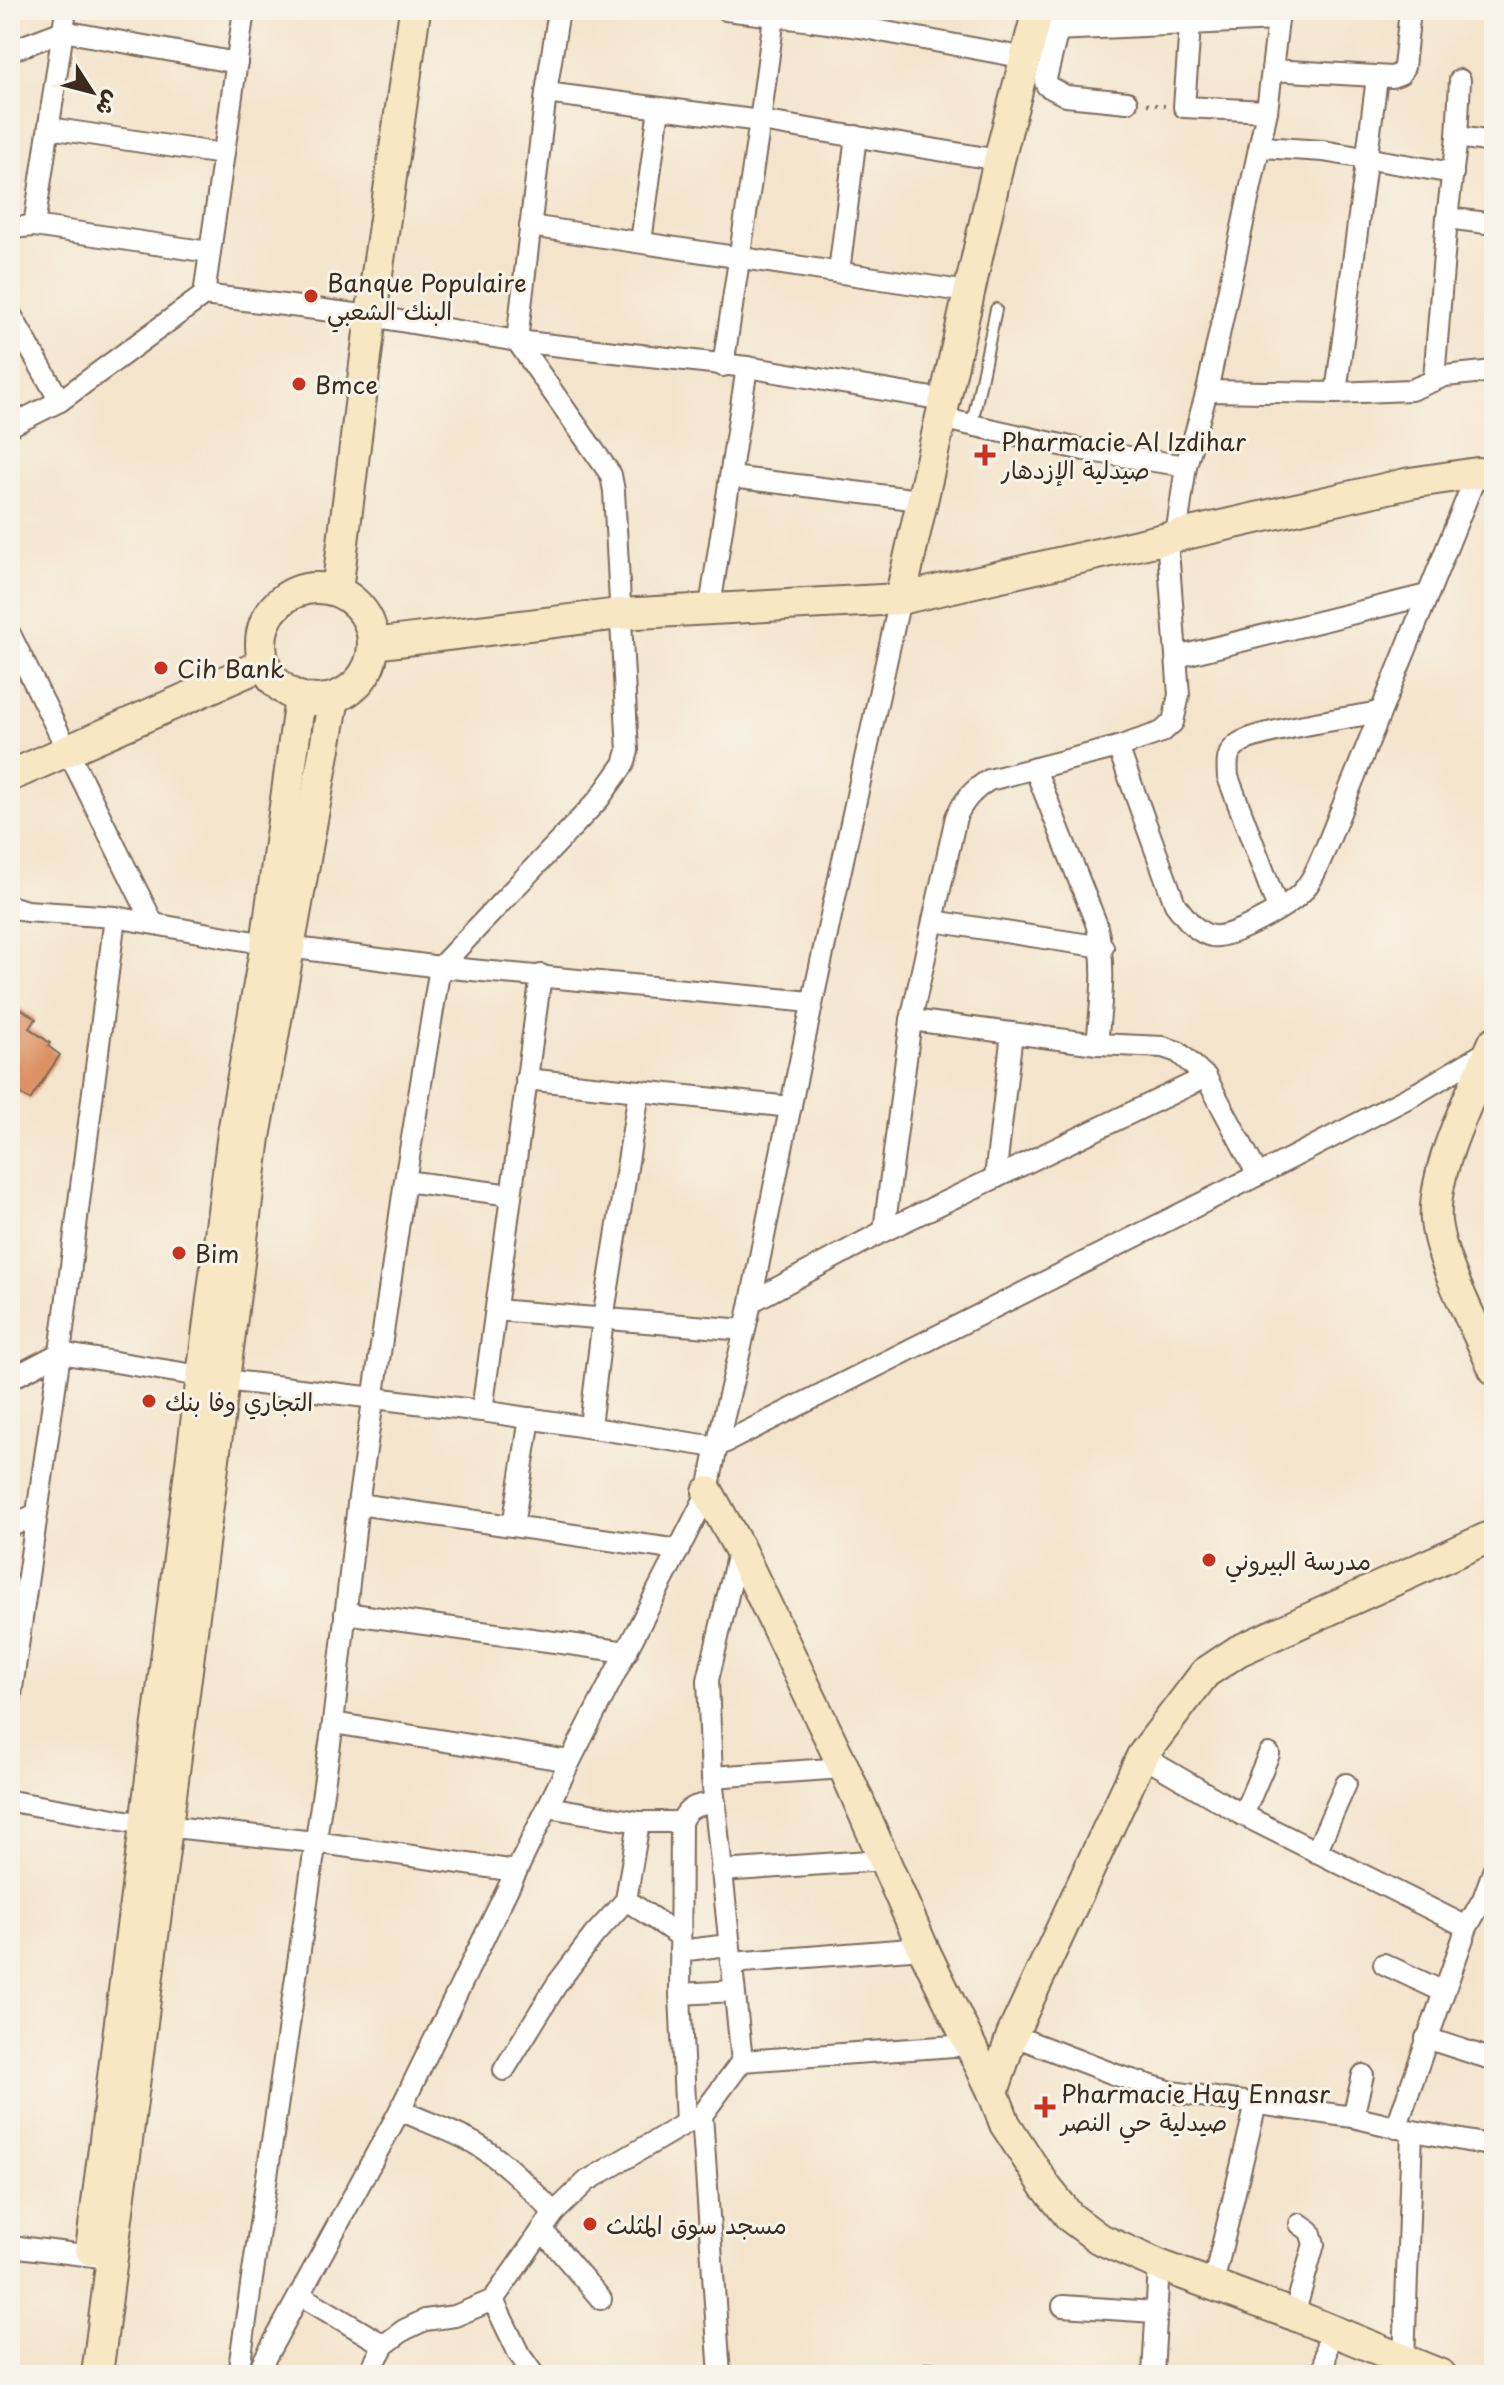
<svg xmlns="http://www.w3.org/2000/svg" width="1504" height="2385" font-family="'Playpen Sans','Playpen Sans Arabic',sans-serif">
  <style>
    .building { fill: #dd9263 }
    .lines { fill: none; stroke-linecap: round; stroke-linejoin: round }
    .lane-casing { stroke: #7c6b5b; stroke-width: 14 }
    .street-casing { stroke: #7c6b5b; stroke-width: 24 }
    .secondary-casing { stroke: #7c6b5b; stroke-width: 34 }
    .path { stroke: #7c6b5b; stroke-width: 4; stroke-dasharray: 2 6; stroke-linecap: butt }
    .lane { stroke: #fff; stroke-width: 10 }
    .street { stroke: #fff; stroke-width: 20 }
    .secondary { stroke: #f7e8c3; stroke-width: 30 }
    .poi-dot { fill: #c8321e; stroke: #f7f3e8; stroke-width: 3 }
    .labels { text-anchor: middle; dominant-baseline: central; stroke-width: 6; stroke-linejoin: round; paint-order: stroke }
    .poi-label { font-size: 24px; fill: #3b2a1e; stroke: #f7f3e8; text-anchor: start }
  </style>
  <rect width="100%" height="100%" fill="#f7f3e8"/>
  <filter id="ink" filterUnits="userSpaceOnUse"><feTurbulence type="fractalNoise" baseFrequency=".0125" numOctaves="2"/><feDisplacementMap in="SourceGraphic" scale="16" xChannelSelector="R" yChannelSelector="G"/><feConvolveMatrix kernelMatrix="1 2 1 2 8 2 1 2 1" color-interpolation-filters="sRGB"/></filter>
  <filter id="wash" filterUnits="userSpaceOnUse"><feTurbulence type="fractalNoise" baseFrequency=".006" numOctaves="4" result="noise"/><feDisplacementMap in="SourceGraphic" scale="32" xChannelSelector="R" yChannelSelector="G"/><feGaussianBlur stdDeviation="1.8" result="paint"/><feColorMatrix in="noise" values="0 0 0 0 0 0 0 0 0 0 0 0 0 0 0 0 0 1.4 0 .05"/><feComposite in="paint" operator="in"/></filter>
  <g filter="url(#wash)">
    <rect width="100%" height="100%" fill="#f4e4cc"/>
    <g id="blocks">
      <path class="building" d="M10,1001l26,18 -7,9 21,15 -2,3 12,9 -30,45 -20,-13z"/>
    </g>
  </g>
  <g filter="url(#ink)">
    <use href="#blocks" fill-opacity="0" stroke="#7c6b5b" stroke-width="2"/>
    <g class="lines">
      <g class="lane-casing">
        <path id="lane" d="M972,424l24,-115"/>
      </g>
      <g class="street-casing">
        <g id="street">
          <path d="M726,10l133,17 167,31"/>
          <path d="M774,17l-14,104 239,39"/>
          <path d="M1190,26l-6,81 83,4 11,-91"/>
          <path d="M1058,30l-13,52 2,4 19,10 61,6"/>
          <path d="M1032,31l246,-11 2,-10"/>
          <path d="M10,51l53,-20 174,32"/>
          <path d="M1272,70l120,7 8,-3 4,-7 6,-57"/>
          <path d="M546,93l214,28 -37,245"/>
          <path d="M49,128l173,26"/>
          <path d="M1457,137l37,5"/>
          <path d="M1260,147l63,4 130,22"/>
          <path d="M1447,218l47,6"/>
          <path d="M34,226l175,26"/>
          <path d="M530,226l438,66"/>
          <path d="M10,228l24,-2 32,-216"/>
          <path d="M641,242l18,-134"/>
          <path d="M839,272l17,-136"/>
          <path d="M204,295l40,-285"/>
          <path d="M10,313l50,88"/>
          <path d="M1434,379l13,-161 10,-81 3,-57"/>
          <path d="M1207,391l129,2 75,-3 34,-14 49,-5"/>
          <path d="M1336,393l41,-315"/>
          <path d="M940,418l144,32 102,16 21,-75 60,-280"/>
          <path d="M10,426l50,-25 144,-106 167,21 146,25 230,26 197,33"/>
          <path d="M731,477l189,23"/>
          <path d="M1176,536l10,-70"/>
          <path d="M710,607l37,-240"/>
          <path d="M10,634l143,289"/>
          <path d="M1177,657l250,-62"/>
          <path d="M1118,747l57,157c10,13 20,28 37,32 19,3 75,-29 89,-43 12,-12 17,-28 24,-43l152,-377"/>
          <path d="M1035,769l61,154c11,41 5,79 1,121"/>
          <path d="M10,906l16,5 89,6"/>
          <path d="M1278,909l-50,-132c-1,-13 -2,-25 10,-33 20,-14 112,-26 141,-32"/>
          <path d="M933,921l170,26"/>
          <path d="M911,1020l45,-203c8,-17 17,-27 33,-37l129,-33 44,-15 11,-10 6,-27 -12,-158"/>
          <path d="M526,1079l265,28"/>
          <path d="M995,1178l17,-145"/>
          <path d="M405,1181l106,14"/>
          <path d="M884,1231l322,-154"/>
          <path d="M751,1302l133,-71 27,-211 186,24 66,3 15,5 28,25 52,98"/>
          <path d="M496,1310l249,20"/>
          <path d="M10,1379l50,-26 165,27 257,31 234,36 542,-272 161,-83 72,-43"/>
          <path d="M482,1411l59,-436"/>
          <path d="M590,1426l13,-107 36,-227"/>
          <path d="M358,1504l321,46"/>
          <path d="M513,1526l17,-108"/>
          <path d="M10,1527l26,-13"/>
          <path d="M739,1548l-31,132 4,97 30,284"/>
          <path d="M345,1613l282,39"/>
          <path d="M10,1702l50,-349 55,-436 151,27 174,23 371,35"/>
          <path d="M333,1723l237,38"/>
          <path d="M1142,1756l101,59 224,112"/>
          <path d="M712,1777l132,-9"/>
          <path d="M10,1801l134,23 171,18 201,29"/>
          <path d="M547,1807l92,15h42c7,-17 18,-17 34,-19"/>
          <path d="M1243,1815l26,-61"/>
          <path d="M681,1822l-1,172 6,129 10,-5"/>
          <path d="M1316,1852l30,-68"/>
          <path d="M721,1871l163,-11"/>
          <path d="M626,1900l54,36"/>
          <path d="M680,1951l48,-6"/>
          <path d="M731,1963l192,-15"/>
          <path d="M1384,1964l60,28"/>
          <path d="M680,1994l54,-3"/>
          <path d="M1012,2035l107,41 53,16 181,25 50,12 91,17"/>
          <path d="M1426,2038l68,22"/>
          <path d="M504,2070l53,-86 37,-49 32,-35 13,-78"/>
          <path d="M400,2110c24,11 50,20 74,33 31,18 55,44 80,70"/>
          <path d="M1353,2117l10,-42"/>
          <path d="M1396,2128l71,-201 16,-28 11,-30"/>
          <path d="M542,2230l59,69"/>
          <path d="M10,2246l91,11"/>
          <path d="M1213,2284l43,-180"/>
          <path d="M300,2295l84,50"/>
          <path d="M493,2300l26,54 15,21"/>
          <path d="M1063,2306l92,6"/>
          <path d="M1294,2315l20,-71 -4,-13 -10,-7"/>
          <path d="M1404,2361l8,-230"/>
          <path d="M929,2373l14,2"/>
          <path d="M238,2375l95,-652 25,-219 47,-323 35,-214 159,-168 25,-35 4,-13 -14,-260 -3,-16 -94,-134 29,-248 13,-83"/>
          <path d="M256,2375l144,-265 170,-349 138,-269c11,-66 31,-129 44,-195 46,-233 97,-466 148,-698"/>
          <path d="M368,2375l16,-30 20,-15 21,-10 30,-4 38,-16 61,-87 33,-32 99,-58"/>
          <path d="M720,2375l-18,-260 40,-54 226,-16"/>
          <path d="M1153,2375l6,-110"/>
          <path d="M1324,2375l4,-45"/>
        </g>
      </g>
      <g class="secondary-casing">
        <g id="secondary">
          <circle cx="317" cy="644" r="56"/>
          <path d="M337,591l34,-275 44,-306"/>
          <path d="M900,599l99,-439 39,-150"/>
          <path d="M373,644l246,-30 281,-15 510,-116 67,-10 17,2"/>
          <path d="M10,776l254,-112"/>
          <path d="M1494,1042c-21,49 -62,127 -58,179 4,41 41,108 58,148"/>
          <path d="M708,1492l31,56 105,220 79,180 70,144 12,32 41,63 24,30 28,21 61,27 135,50 147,60"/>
          <path d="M993,2092l19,-57 130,-279 63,-83 33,-22 256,-116"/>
          <path d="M91,2250l142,-1117 33,-189 34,-246"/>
          <path d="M97,2375l158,-1238 79,-439"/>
        </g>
      </g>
      <path class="path" d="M1147,104l19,2"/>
      <use href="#lane" class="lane"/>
      <use href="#street" class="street"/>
      <use href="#secondary" class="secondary"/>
    </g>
  </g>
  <g class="poi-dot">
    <circle cx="311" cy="296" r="8"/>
    <circle cx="299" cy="384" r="8"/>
    <path d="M981 443h8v8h8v8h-8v8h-8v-8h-8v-8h8z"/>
    <circle cx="161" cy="668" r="8"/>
    <circle cx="179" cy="1253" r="8"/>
    <circle cx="149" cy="1401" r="8"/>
    <circle cx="1209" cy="1560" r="8"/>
    <path d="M1041 2095h8v8h8v8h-8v8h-8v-8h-8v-8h8z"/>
    <circle cx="590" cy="2224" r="8"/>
  </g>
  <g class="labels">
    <g class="poi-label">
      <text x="327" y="282">Banque Populaire<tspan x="327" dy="28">البنك الشعبي</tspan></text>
      <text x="315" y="384">Bmce</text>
      <text x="1001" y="441">Pharmacie Al Izdihar<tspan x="1001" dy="28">صيدلية الإزدهار</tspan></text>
      <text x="177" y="668">Cih Bank</text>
      <text x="195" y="1253">Bim</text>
      <text x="165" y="1401">التجاري وفا بنك</text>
      <text x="1225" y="1560">مدرسة البيروني</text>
      <text x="1061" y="2093">Pharmacie Hay Ennasr<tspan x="1061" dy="28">صيدلية حي النصر</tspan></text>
      <text x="606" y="2224">مسجد سوق المثلث</text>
    </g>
  </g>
  <rect width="1504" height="2385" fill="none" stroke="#f7f3e8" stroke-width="40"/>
  <g transform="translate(92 92) rotate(126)" stroke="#f7f3e8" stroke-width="6" paint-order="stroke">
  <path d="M0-6L14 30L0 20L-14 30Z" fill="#3b2a1e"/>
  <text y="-12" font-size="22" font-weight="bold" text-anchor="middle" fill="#3b2a1e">ش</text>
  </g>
</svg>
